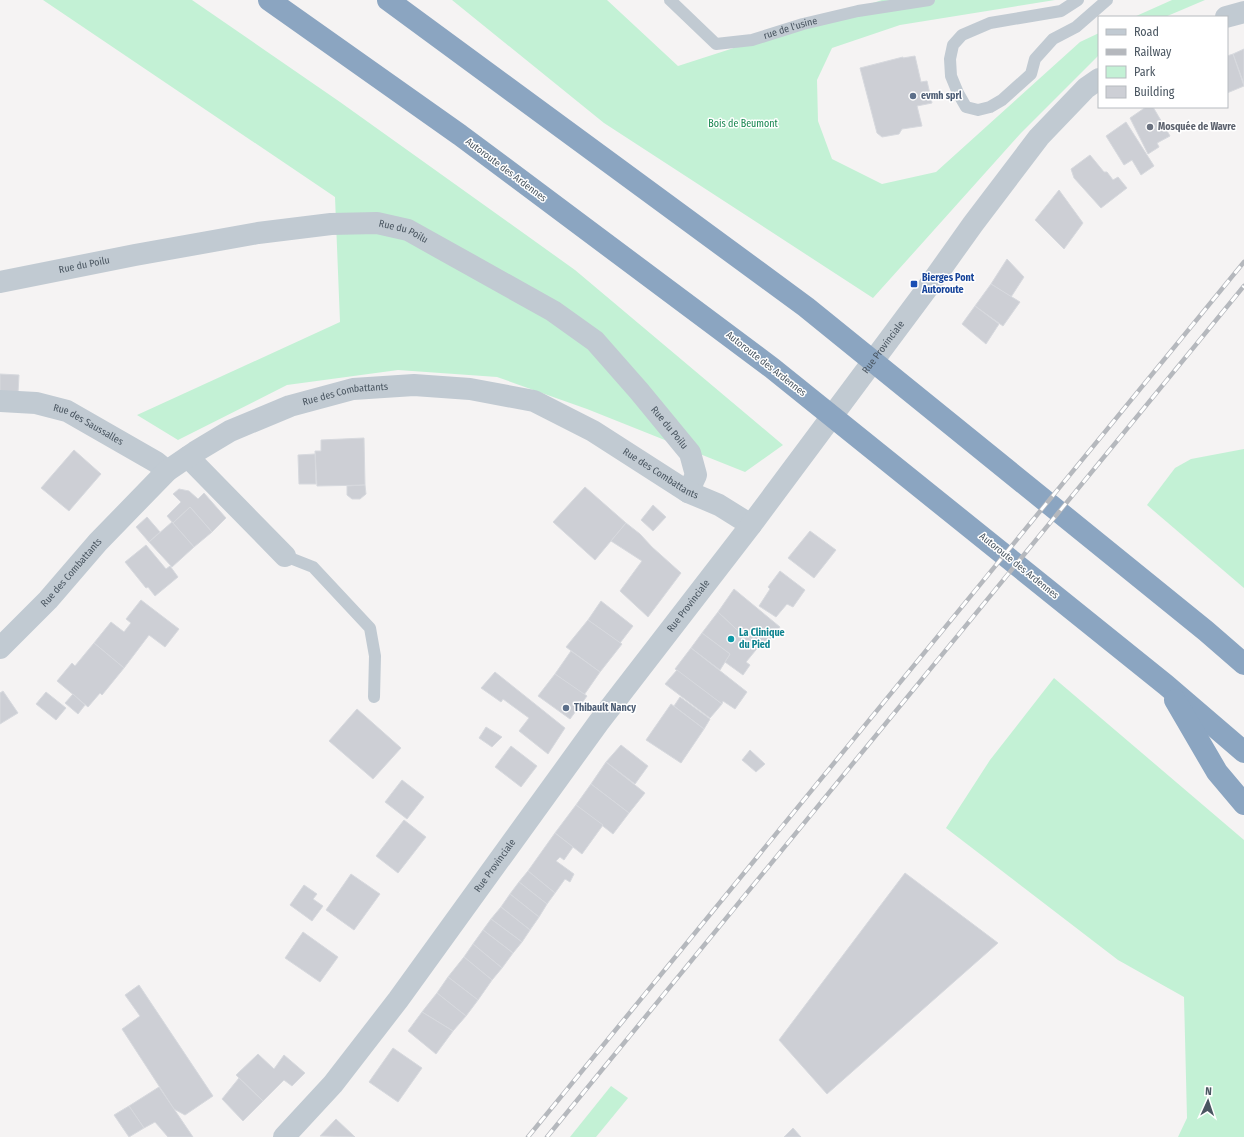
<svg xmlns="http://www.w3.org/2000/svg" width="1244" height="1137" font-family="'Fira Sans Condensed',sans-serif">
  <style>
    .green { fill: #c3f1d5 }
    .building { fill: #cdcfd5; stroke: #d7d9de }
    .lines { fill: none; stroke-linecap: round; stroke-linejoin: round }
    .service { stroke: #c1cad2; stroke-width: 12 }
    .minor { stroke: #c1cad2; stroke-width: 22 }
    .tertiary { stroke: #c1cad2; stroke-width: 22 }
    .motorway { stroke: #8ba5c1; stroke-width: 22 }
    .rail-casing { stroke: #b5b8bd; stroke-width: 4.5 }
    .rail { stroke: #fff; stroke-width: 3; stroke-dasharray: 9; stroke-linecap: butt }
    .service-dot { fill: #5c6f8a; stroke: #fff; stroke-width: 1.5 }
    .worship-dot { fill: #6b7280; stroke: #fff; stroke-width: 1.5 }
    .transit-dot { fill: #1a4fb4; stroke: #fff; stroke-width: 1.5 }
    .culture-dot { fill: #0f9aa8; stroke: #fff; stroke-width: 1.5 }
    .labels { text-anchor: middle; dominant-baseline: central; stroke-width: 3; stroke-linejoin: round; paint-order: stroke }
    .street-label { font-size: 10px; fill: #4a5661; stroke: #fff }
    .service-label { font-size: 10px; font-weight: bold; fill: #4e5e75; stroke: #fff; text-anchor: start }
    .park-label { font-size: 10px; fill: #17864f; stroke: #fff }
    .worship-label { font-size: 10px; font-weight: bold; fill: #5b616d; stroke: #fff; text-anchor: start }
    .transit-label { font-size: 10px; font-weight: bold; fill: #164399; stroke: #fff; text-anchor: start }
    .culture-label { font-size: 10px; font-weight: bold; fill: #0d838f; stroke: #fff; text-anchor: start }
  </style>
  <rect width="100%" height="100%" fill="#f5f3f3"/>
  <g class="green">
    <path d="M43,0h149l148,102 235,168 208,175 -38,27 -158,-63 -90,-32 -99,-7 -111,15 -109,55 -41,-25 203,-93 -5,-125z"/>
    <path d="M452,0h155l71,66 204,-66h173l-155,25 -68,23 -15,32 1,41 14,38 50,25 54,-12 144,-130 19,-9v22l-78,78 -148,165 -269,-175z"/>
    <path d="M1172,0h33l-40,17h-31z"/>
    <path d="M1244,449v139l-97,-83 28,-37 16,-9z"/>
    <path d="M1054,678l190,162v297h-66l9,-19 -3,-121 -66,-37 -172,-132 44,-68z"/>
    <path d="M611,1086l17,12 -32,39h-26z"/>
  </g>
  <g class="building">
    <path d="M1244,49v35l-11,-30z"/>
    <path d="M1233,54l11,32 -17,7v-37z"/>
    <path d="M915,56l6,26 6,-1 5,22 -15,3 5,20 -20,3 -3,5 -17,3 -5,-4 -17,-65 43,-11v1z"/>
    <path d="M1146,107h7l17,29 -13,7 2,4 -11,7 -18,-36z"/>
    <path d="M1126,122l28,44 -13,9 -9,-15 -8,5 -18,-29z"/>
    <path d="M1090,155l14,17h3l6,8 5,-3 9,11 -26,20 -27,-30 -3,-9z"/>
    <path d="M1059,190l24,33 -19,26 -29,-29z"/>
    <path d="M1007,259l17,18 -13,20 -20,-13z"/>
    <path d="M991,284l29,18 -17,24 -28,-20z"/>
    <path d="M975,306l24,18 -13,20 -24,-20z"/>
    <path d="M0,374l19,1 -1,18 -18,-2z"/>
    <path d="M364,438l1,47 -48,1 -2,-35h6v-11z"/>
    <path d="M74,450l27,24 -32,37 -28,-23z"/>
    <path d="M315,454l1,30h-17l-1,-29z"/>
    <path d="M365,485l1,9 -6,5h-8l-5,-4v-9z"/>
    <path d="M585,487l41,36 -31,37 -42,-38z"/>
    <path d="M179,489l10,2 9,8 6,-6 22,25 -14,14 -22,-25 -17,16 -6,-7 14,-14 -8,-8z"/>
    <path d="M653,505l13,12 -13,14 -12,-11z"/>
    <path d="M190,507l22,25 -18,15 -21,-24z"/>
    <path d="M147,517l13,15 -11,10 -13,-15z"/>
    <path d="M172,522l22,25 -22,20 -23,-25z"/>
    <path d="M626,523l14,11 12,13 29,26 -33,44 -28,-26 22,-30 -31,-20z"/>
    <path d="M810,531l26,19 -22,28 -26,-20z"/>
    <path d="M146,545l20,24 4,-3 8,11 -23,19 -7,-9 -2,1 -21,-26z"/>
    <path d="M780,571l25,19 -12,17 -6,-3 -11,13 -17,-11 11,-17 -2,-2z"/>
    <path d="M734,589l46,38 -16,21 -28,-19 -18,-17z"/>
    <path d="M141,600l38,29 -14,18 -16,-12 -25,33 -30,-25 17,-21 13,10 7,-9 -5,-4z"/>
    <path d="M601,601l32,25 -13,17 -32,-23z"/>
    <path d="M718,612l18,17 24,16 -14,17 4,3 -7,10 -18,-13 5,-8 -28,-21z"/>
    <path d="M588,620l34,24 -22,28 -34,-25z"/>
    <path d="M702,633l28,21 -10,16 -29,-22z"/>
    <path d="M94,643l30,25 -22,27 -2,-2 -12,14 -31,-26 15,-18 3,3z"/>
    <path d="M691,648l56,44 -12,17 -12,-8 -1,3 -47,-35z"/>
    <path d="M571,651l29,21 -16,23 -29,-21z"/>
    <path d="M677,670l45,34 -12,14 -45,-34z"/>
    <path d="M495,672l70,56 -17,26 -29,-23 10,-13 -26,-19 -2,3 -20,-14z"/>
    <path d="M555,674l32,22 -17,23 -32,-23z"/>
    <path d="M3,691l15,22 -18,11v-31z"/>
    <path d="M46,692l20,16 -10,12 -20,-16z"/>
    <path d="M73,694l12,11 -7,9 -13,-11z"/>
    <path d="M680,697l30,22 -6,10 -30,-23z"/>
    <path d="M671,704l33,25 -23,34 -35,-23z"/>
    <path d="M357,709l44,39 -28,31 -44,-38z"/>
    <path d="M486,727l16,10 -10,10 -13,-9z"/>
    <path d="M621,745l27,21 -13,18 -29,-22z"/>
    <path d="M511,746l26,20 -16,21 -26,-20z"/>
    <path d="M750,750l15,14 -9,8 -14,-12z"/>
    <path d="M606,762l39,31 -16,20 -38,-29z"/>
    <path d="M402,780l22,17 -17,22 -22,-17z"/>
    <path d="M591,784l38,29 -16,21 -37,-29z"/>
    <path d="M576,805l27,20 -21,29 -27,-21z"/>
    <path d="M404,820l22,17 -28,36 -22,-17z"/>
    <path d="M555,833l18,14 -9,13 -4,-3 -4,4 18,13 -4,8 -5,-3 -10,14 -27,-22z"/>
    <path d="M528,871l27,22 -8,11 -28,-22z"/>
    <path d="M905,873l93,70 -171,151 -48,-54z"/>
    <path d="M351,874l29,20 -26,36 -28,-20z"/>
    <path d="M519,882l28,22 -8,13 -29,-23z"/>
    <path d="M304,885l13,9 -4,5 10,7 -11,15 -22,-16z"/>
    <path d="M510,894l29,23 -9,13 -29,-23z"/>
    <path d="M501,907l29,23 -8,12 -31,-23z"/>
    <path d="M491,919l31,23 -9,11 -30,-23z"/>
    <path d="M483,930l30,23 -11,15 -29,-24z"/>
    <path d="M303,932l35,25 -18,25 -35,-24z"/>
    <path d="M473,944l29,24 -10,12 -28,-23z"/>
    <path d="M464,957l28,23 -14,20 -30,-23z"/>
    <path d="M448,977l30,23 -12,16 -29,-23z"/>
    <path d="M139,985l74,111 -28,19 -11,-6 -52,-80 18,-13 -15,-21z"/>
    <path d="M437,993l29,23 -13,15 -31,-19z"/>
    <path d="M422,1012l31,19 -17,23 -28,-23z"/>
    <path d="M393,1048l29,20 -24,34 -29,-20z"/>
    <path d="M258,1054l16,15 10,-14 21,18 -13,13 -8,-6 -21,21 -27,-26z"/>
    <path d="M239,1078l24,23 -20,20 -21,-22z"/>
    <path d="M159,1087l15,22 19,28h-25l-13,-15 -11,6 -15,-22z"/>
    <path d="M129,1106l15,22 -15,9 -15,-22z"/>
    <path d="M336,1119l19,18 -35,-1z"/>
    <path d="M793,1128l8,9h-17z"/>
  </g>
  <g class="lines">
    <g class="service">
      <path id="s1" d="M670,0l46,44 36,-4 51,-16 55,-13 71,-11"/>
      <path d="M1078,0l-17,11 -71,12 -28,12 -9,10 -3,14 1,17 7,17 8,14 12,3 12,-3 12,-7 29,-26 4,-15 18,-20 23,-12 31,-27"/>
      <path d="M285,556l28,11 57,61 5,28 -1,41"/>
    </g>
    <g class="minor">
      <path id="s2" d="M0,282l135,-27 123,-22 73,-9 46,-1 31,7 145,81 42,30 44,50 51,62 6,22 -8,17"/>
      <path id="s3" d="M0,401l36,2 31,8 89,51 11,9"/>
    </g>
    <g class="tertiary">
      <path d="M1226,17l18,-5"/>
      <path d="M188,457l97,99"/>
      <path id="s4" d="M0,648l48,-48 50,-58 69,-71 28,-19 35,-21 60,-25 63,-17 61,-4 56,4 64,12 59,30 95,61 31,13 32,20"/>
      <path id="s5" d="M284,1137l49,-53 65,-84 201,-278 152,-197 175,-235 47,-66 66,-87 47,-49 13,-9"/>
    </g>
    <g class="motorway">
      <path d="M269,0l191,135 312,233 394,317 78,67"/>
      <path d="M388,0l418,307 400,324 38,33"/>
      <path d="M1175,700l42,72 27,32"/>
    </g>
    <g class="rail-casing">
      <g id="rail">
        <path d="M528,1137l716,-875"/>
        <path d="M547,1137l697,-851"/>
      </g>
    </g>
    <use href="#rail" class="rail"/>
  </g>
  <g class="service-dot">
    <circle cx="913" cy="96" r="4"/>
    <circle cx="566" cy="708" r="4"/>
  </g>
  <circle class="worship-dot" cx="1150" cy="127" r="4"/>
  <rect class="transit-dot" x="910" y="280" width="8" height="8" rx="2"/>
  <circle class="culture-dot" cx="731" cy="639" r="4"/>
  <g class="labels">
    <g class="street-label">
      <text stroke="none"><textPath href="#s1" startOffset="140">rue de l'usine</textPath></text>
      <text transform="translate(506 170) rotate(37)">Autoroute des Ardennes</text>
      <text stroke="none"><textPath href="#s2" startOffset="410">Rue du Poilu</textPath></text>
      <text stroke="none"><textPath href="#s2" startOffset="86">Rue du Poilu</textPath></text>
      <text stroke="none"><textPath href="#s5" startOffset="992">Rue Provinciale</textPath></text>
      <text transform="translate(766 364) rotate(38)">Autoroute des Ardennes</text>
      <text stroke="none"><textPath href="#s4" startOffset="440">Rue des Combattants</textPath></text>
      <text stroke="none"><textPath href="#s3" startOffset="93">Rue des Saussalles</textPath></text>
      <text stroke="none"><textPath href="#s2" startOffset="746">Rue du Poilu</textPath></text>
      <text stroke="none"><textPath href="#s4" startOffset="777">Rue des Combattants</textPath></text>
      <text transform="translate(1019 566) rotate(39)">Autoroute des Ardennes</text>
      <text stroke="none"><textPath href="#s4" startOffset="104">Rue des Combattants</textPath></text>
      <text stroke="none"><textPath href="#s5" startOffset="668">Rue Provinciale</textPath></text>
      <text stroke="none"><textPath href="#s5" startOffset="344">Rue Provinciale</textPath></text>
    </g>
    <g class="service-label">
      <text x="921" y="96">evmh sprl</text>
      <text x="574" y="708">Thibault Nancy</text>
    </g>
    <g class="park-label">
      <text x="743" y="124">Bois de Beumont</text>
    </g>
    <g class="worship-label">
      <text x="1158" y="127">Mosquée de Wavre</text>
    </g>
    <g class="transit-label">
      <text x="922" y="278">Bierges Pont<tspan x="922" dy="12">Autoroute</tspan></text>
    </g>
    <g class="culture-label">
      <text x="739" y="633">La Clinique<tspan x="739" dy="12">du Pied</tspan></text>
    </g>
  </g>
  <rect x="1098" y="16" width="130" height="92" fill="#ffffff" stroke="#b7bbc0"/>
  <rect x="1106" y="29" width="20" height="6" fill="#c1cad2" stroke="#b7bbc0"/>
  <text x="1134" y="36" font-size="12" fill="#4a5661">Road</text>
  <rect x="1106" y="49" width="20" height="6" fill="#b5b8bd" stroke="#b7bbc0"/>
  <text x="1134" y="56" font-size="12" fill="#4a5661">Railway</text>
  <rect x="1106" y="66" width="20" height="12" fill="#c3f1d5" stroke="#b7bbc0"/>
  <text x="1134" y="76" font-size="12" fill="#4a5661">Park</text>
  <rect x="1106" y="86" width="20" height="12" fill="#cdcfd5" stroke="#b7bbc0"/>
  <text x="1134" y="96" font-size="12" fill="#4a5661">Building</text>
  <g transform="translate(1208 1101) rotate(3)" stroke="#ffffff" stroke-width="3" paint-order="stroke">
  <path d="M0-3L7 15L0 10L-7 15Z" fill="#4a5661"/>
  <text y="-6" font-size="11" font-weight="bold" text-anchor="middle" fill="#4a5661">N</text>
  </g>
</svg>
